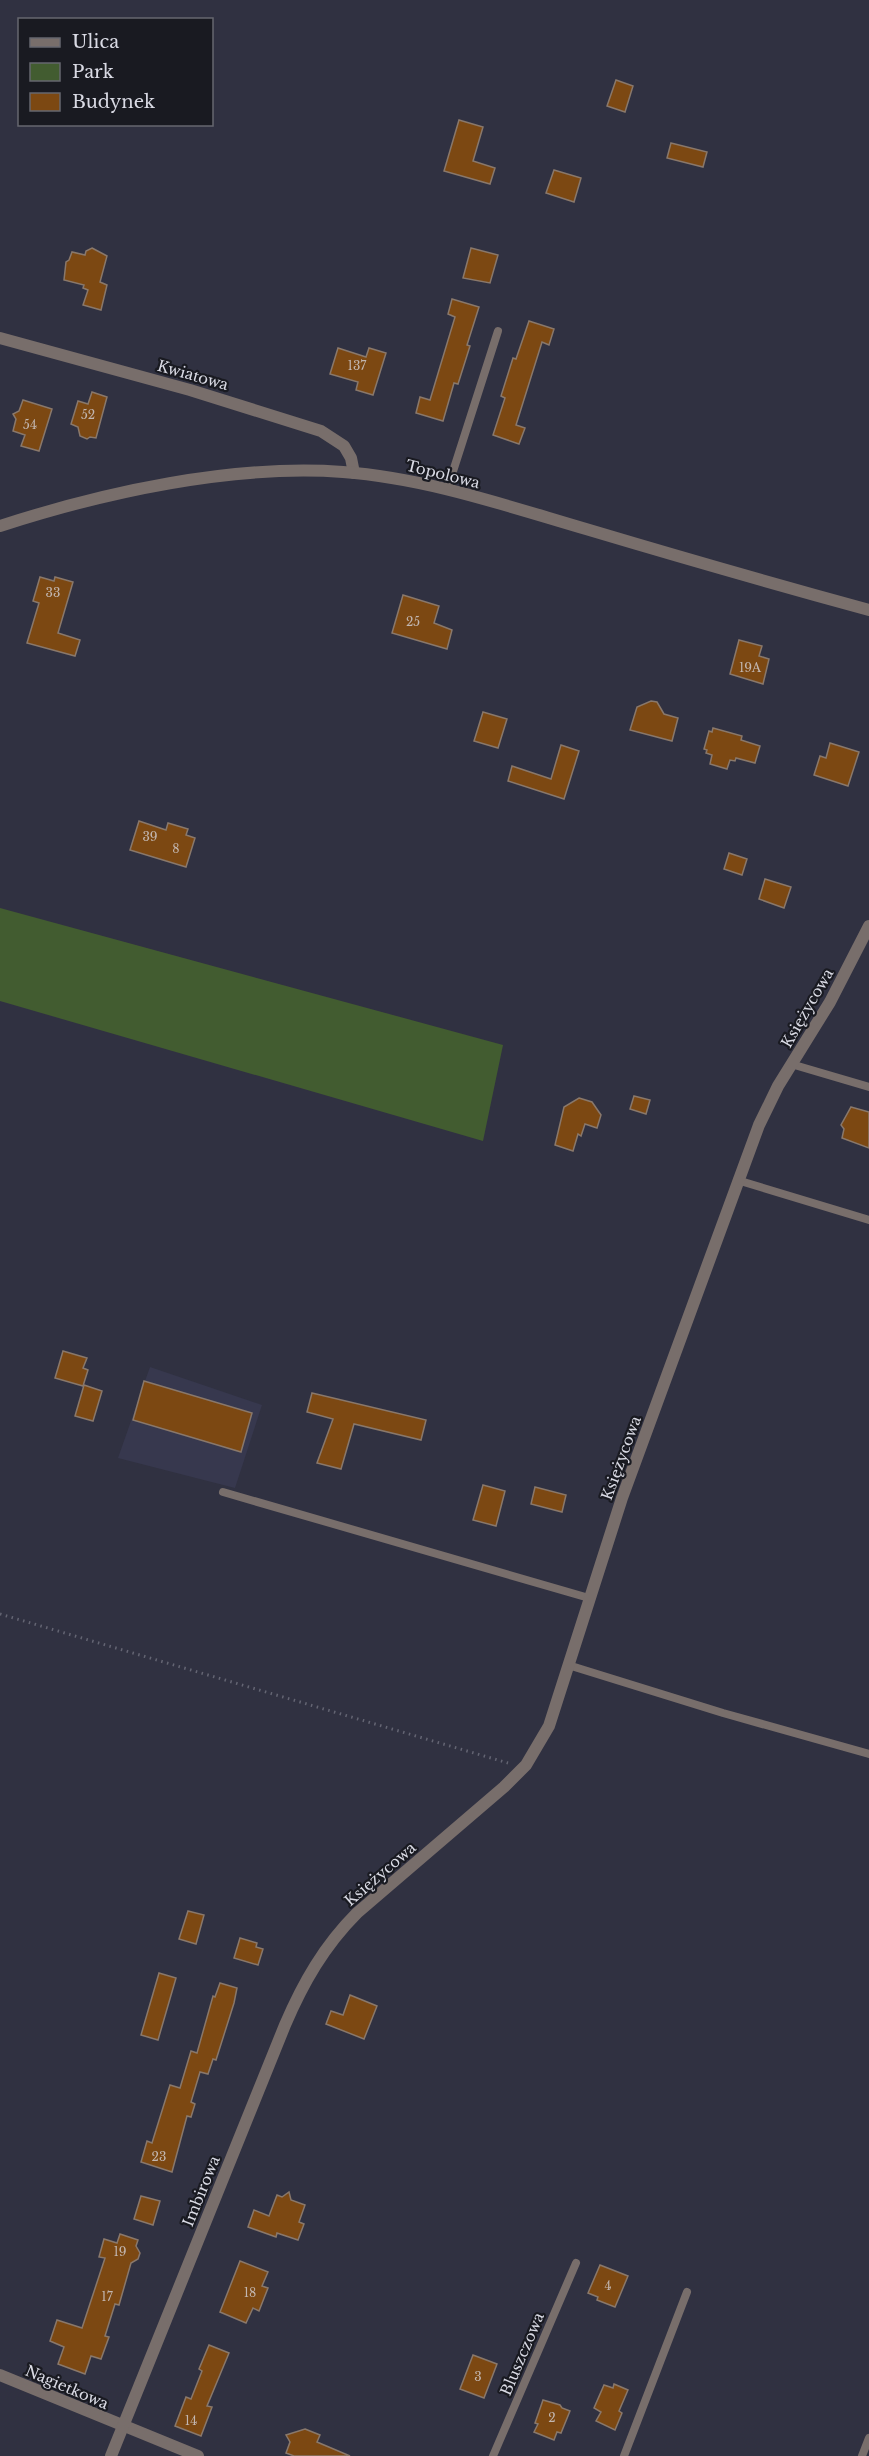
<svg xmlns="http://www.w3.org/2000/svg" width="869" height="2456" font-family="'Libre Baskerville',serif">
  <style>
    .built { fill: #37384e }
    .green { fill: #425c30 }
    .building { fill: #7c4812; stroke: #89786b; stroke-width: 1.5 }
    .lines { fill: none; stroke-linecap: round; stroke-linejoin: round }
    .path { stroke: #646573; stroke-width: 3; stroke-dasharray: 1.5 4.5; stroke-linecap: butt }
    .service { stroke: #786e6b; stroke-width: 8 }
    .minor { stroke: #786e6b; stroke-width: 12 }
    .tertiary { stroke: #786e6b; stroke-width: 12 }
    .labels { text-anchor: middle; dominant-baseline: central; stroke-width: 4.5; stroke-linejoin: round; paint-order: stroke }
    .number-label { font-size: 12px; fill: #c2b6b0 }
    .street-label { font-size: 15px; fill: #d9dae4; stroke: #191a21 }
  </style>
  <rect width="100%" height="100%" fill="#303141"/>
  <path class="built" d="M150,1367l112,38 -27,83 -117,-30z"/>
  <path class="green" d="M0,908l503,137 -20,96 -483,-140z"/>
  <g class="building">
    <path d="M616,80l17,6 -8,26 -18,-6z"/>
    <path d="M459,120l24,7 -10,34 22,7 -5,16 -46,-13z"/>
    <path d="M671,143l36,9 -4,15 -36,-9z"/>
    <path d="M554,170l27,8 -7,24 -28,-9z"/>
    <path d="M92,248l15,8 -7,26 7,3 -6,25 -18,-5 5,-15 -5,-2 1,-3 -20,-5 2,-18 3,-2 3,-8 13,3 1,-4z"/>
    <path d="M471,248l27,7 -8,28 -27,-5z"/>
    <path d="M452,299l27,8 -12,38 3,1 -12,38 -4,-1 -11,38 -27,-8 4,-16 10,3 25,-83 -7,-3z"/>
    <path d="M529,321l25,8 -5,16 -7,-3 -26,83 9,3 -6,16 -26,-9 12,-37 -4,-2 12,-38 3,1z"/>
    <path d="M338,348l28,9 3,-9 17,5 -13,42 -17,-5 2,-8 -28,-8z"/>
    <path d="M92,392l15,5 -11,41 -6,-1 -3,2 -7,-3 -2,-9 -7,-3 7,-23 10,3z"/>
    <path d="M23,400l29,9 -13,42 -18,-5 4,-11 -12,-4 3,-12 -3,-5 6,-3z"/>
    <path d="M40,577l14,4 1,-4 18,5 -15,51 22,7 -5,16 -48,-13 12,-40 -6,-2z"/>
    <path d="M403,595l36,11 -5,17 18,7 -5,19 -55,-16z"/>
    <path d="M739,640l23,6 -3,10 10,3 -6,25 -33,-10z"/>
    <path d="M651,701l6,1 7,12 14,4 -6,23 -42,-11 7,-23z"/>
    <path d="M483,712l24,7 -9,29 -24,-7z"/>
    <path d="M713,728l29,8 -1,4 19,6 -5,17 -19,-5 -1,3 -5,-1 -3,9 -17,-5 2,-9 -6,-2 1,-3 -3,-1 5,-18 3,1z"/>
    <path d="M830,743l29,9 -11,34 -34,-11 6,-19 6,2z"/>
    <path d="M561,745l18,6 -15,48 -56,-18 4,-15 39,13z"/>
    <path d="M139,821l27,9 2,-7 20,6 -2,6 9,3 -9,29 -56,-17z"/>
    <path d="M729,853l18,6 -5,16 -18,-6z"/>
    <path d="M765,879l26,8 -7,21 -25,-9z"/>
    <path d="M634,1096l16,4 -4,14 -16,-5z"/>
    <path d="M579,1098l13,4 9,13 -4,13 -12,-4 -4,12 -3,-2 -5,17 -18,-6 9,-38z"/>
    <path d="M851,1107l18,5v36l-27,-10 2,-9 -3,-4z"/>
    <path d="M63,1351l24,7 -4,10 5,2 -5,16 -28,-8z"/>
    <path d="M144,1381l108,32 -11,39 -108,-32z"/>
    <path d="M84,1385l18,6 -9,30 -18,-5z"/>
    <path d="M312,1393l114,27 -5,20 -67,-16 -13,45 -24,-6 16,-44 -26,-7z"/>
    <path d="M483,1485l22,6 -9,35 -23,-6z"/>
    <path d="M535,1487l31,8 -4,17 -31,-8z"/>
    <path d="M188,1911l16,4 -8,29 -17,-5z"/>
    <path d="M240,1938l17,5 -1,4 7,2 -5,16 -24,-7z"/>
    <path d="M159,1973l17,5 -18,62 -17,-5z"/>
    <path d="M220,1983l17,5 -3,15 -18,57 -3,-1 -5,15 -8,-2 -9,30 4,2 -4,13 -4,-1 -15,56 -31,-10 6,-21 5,2 18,-58 10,3 11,-37 6,2 16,-57 2,1z"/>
    <path d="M350,1995l27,11 -13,33 -38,-15 5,-13 12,4z"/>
    <path d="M289,2192l2,8 14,5 -6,17 5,2 -6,16 -21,-7 -1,4 -28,-10 6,-17 15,6 8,-21 5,2z"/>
    <path d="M141,2196l19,5 -7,24 -19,-6z"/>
    <path d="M120,2234l18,6 -2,6 4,7 -2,6 -7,4 -12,42 -4,-1 -10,32 4,1 -8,22 -10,-3 -6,18 -27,-10 6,-17 -14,-6 7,-21 25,8 23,-70 -6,-1 5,-18 13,4z"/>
    <path d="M240,2261l28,11 -6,14 6,2 -9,23 -6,-3 -7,15 -26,-11z"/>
    <path d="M600,2265l28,11 -13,31 -18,-7 1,-3 -10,-4z"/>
    <path d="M209,2345l20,8 -22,53 5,1 -11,29 -26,-10 11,-29 5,2 11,-28 -3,-2z"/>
    <path d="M473,2355l24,9 -13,34 -24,-9z"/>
    <path d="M614,2384l14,6 -9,21 3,2 -7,17 -19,-9 5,-9 -7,-4 10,-23 9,3z"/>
    <path d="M543,2400l17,5 2,3 8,3 -9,22 -4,-1 -3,8 -20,-8 4,-8 -3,-1z"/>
    <path d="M305,2429l15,6 -3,7 33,14h-56l-8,-3 4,-11 -4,-7z"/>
  </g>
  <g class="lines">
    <path class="path" d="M0,1614l508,149"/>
    <g class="service">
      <path d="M447,490l51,-159"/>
      <path d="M791,1064l78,23"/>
      <path d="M737,1180l132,40"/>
      <path d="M223,1492l366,106"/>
      <path d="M568,1665l155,48 146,41"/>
      <path d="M493,2456l83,-193"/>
      <path d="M624,2456l63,-164"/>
      <path d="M862,2456l7,-18"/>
    </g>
    <g class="minor">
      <path d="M0,338l190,52 131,41 23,15 7,12 3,15"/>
      <path d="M0,2375l198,81"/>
      <path d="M111,2456l174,-431c18,-42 39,-79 72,-112l147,-126 22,-22 23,-39 73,-228 137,-373 19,-39 52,-84 39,-76"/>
    </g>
    <path class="tertiary" d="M0,526c105,-34 233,-62 343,-54 83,6 164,34 243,57 94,28 188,55 283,81"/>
  </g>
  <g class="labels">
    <g class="number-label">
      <text x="357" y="365">137</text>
      <text x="88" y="414">52</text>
      <text x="30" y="424">54</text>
      <text x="53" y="592">33</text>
      <text x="413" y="621">25</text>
      <text x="750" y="667">19A</text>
      <text x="150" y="836">39</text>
      <text x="176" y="848">8</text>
      <text x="159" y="2156">23</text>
      <text x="120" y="2251">19</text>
      <text x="608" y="2285">4</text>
      <text x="250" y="2292">18</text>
      <text x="107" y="2296">17</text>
      <text x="478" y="2376">3</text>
      <text x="552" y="2417">2</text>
      <text x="191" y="2420">14</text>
    </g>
    <g class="street-label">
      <text transform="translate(193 375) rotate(16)">Kwiatowa</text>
      <text transform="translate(443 474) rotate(14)">Topolowa</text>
      <text transform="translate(807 1008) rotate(-60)">Księżycowa</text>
      <text transform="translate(621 1458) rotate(-70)">Księżycowa</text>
      <text transform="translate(380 1874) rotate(-41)">Księżycowa</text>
      <text transform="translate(201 2191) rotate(-68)">Imbirowa</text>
      <text transform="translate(522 2354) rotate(-67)">Bluszczowa</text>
      <text transform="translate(67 2387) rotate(23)">Nagietkowa</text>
    </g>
  </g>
  <rect x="18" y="18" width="195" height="108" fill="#191a21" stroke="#66676f" stroke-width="1.5"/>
  <rect x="30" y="38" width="30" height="9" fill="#786e6b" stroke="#66676f" stroke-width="1.5"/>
  <text x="72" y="48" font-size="18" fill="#d9dae4">Ulica</text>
  <rect x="30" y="63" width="30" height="18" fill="#425c30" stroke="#66676f" stroke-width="1.5"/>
  <text x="72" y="78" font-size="18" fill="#d9dae4">Park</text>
  <rect x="30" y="93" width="30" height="18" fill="#7c4812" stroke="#66676f" stroke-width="1.5"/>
  <text x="72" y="108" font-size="18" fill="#d9dae4">Budynek</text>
</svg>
